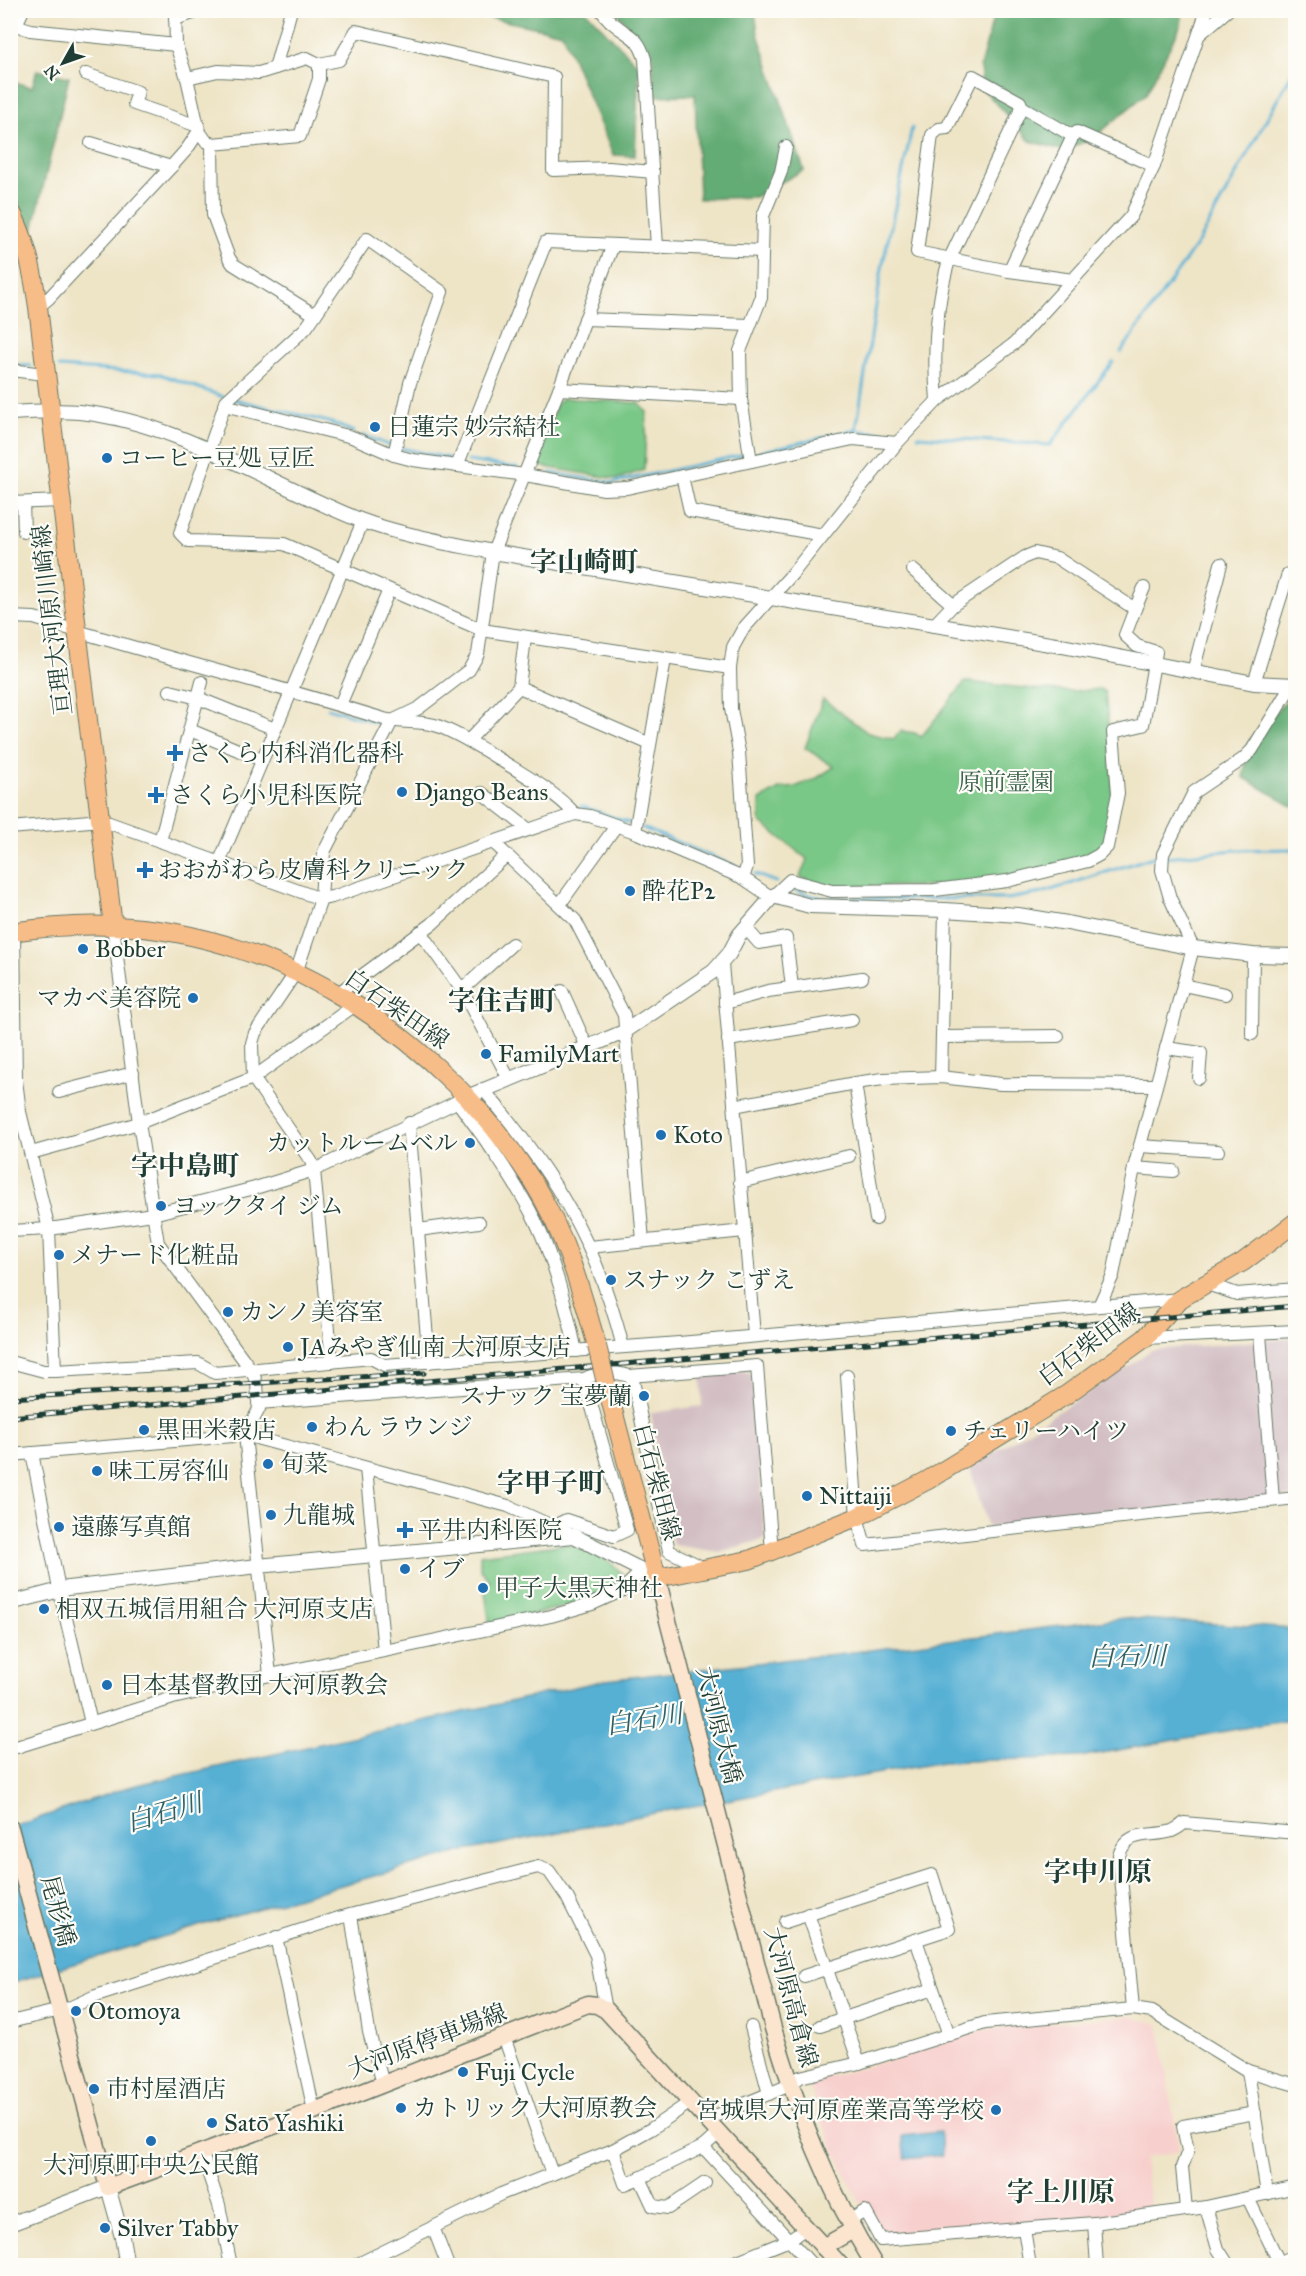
<svg xmlns="http://www.w3.org/2000/svg" width="1306" height="2276" font-family="'IM FELL Great Primer','Noto Serif JP',serif">
  <style>
    .built { fill: #f7d0cd }
    .industrial { fill: #d2bec3 }
    .green { fill: #7ac887; stroke: #4c825e; stroke-width: 1.5 }
    .forest { fill: #63ac74; stroke: #417454; stroke-width: 1.5 }
    .water { fill: #57b0d4; stroke: #3b7684; stroke-width: 1.5 }
    .lines { fill: none; stroke-linecap: round; stroke-linejoin: round }
    .stream { stroke: #57b0d4; stroke-width: 3 }
    .minor-casing { stroke: #677767; stroke-width: 14 }
    .tertiary-casing { stroke: #677767; stroke-width: 16 }
    .secondary-casing { stroke: #677767; stroke-width: 19 }
    .primary-casing { stroke: #677767; stroke-width: 20 }
    .minor { stroke: #fff; stroke-width: 12 }
    .tertiary { stroke: #fff; stroke-width: 14 }
    .secondary { stroke: #fce5cf; stroke-width: 16 }
    .primary { stroke: #f7bd88; stroke-width: 18 }
    .rail-casing { stroke: #1f3d34; stroke-width: 5 }
    .rail { stroke: #fdfcf7; stroke-width: 3; stroke-dasharray: 9; stroke-linecap: butt }
    .primary-bridge-casing { stroke: #677767; stroke-width: 20; stroke-linecap: butt }
    .primary-bridge { stroke: #f7bd88; stroke-width: 18 }
    .poi-dot { fill: #1f6fb2; stroke: #fdfcf7; stroke-width: 2 }
    .labels { text-anchor: middle; dominant-baseline: central; stroke-width: 4.5; stroke-linejoin: round; paint-order: stroke }
    .poi-label { font-size: 24px; fill: #1f3d34; stroke: #fdfcf7; text-anchor: start }
    .street-label { font-size: 24px; fill: #1f3d34; stroke: #fdfcf7 }
    .park-label { font-size: 24px; fill: #366049; stroke: #fdfcf7 }
    .water-label { font-size: 26px; font-style: italic; fill: #306064; stroke: #fdfcf7 }
    .quarter-label { font-size: 27px; font-weight: bold; fill: #1f3d34; stroke: #fdfcf7 }
  </style>
  <rect width="100%" height="100%" fill="#fdfcf7"/>
  <filter id="ink" filterUnits="userSpaceOnUse"><feTurbulence type="fractalNoise" baseFrequency=".0167" numOctaves="2"/><feDisplacementMap in="SourceGraphic" scale="12" xChannelSelector="R" yChannelSelector="G"/><feConvolveMatrix kernelMatrix="1 2 1 2 8 2 1 2 1" color-interpolation-filters="sRGB"/></filter>
  <filter id="wash" filterUnits="userSpaceOnUse"><feTurbulence type="fractalNoise" baseFrequency=".008" numOctaves="4" result="noise"/><feDisplacementMap in="SourceGraphic" scale="24" xChannelSelector="R" yChannelSelector="G"/><feGaussianBlur stdDeviation="1.35" result="paint"/><feColorMatrix in="noise" values="0 0 0 0 0 0 0 0 0 0 0 0 0 0 0 0 0 1.4 0 .05"/><feComposite in="paint" operator="in"/></filter>
  <g filter="url(#wash)">
    <rect width="100%" height="100%" fill="#eee4c6"/>
    <path class="built" d="M1130,2016l29,8 20,127 -35,7 7,53 -130,16 -133,11 -6,-5 -18,-30 -4,1 -31,-66 -21,-56 82,-22 92,-30z"/>
    <g class="industrial">
      <path d="M1295,1338v158l-307,32 -18,-60 160,-102 21,-16z"/>
      <path d="M745,1371l7,4 13,164 -46,13 -46,-7 -22,-132 51,-7 -1,-32z"/>
    </g>
    <g class="green">
      <path d="M564,398l75,5 8,9 -3,58 -27,9 -85,-14 26,-63z"/>
      <path d="M965,682c45,3 90,13 135,7l5,3c4,46 18,122 -7,161l-75,22 -85,11h-113l-25,-9 7,-18 -47,-37v-22l19,-11 16,-2 22,-9 17,-11 -29,-19 18,-49 45,34 25,6 8,-8 14,2 6,4z"/>
      <path d="M566,1544c20,6 44,14 57,31l-6,13 -30,13 -97,24 -5,-33 5,-12 -10,-11v-14z"/>
    </g>
    <g class="forest">
      <path d="M456,11h130l53,55 -4,90 -22,-1 -51,-122z"/>
      <path d="M615,11h140l3,23 46,136 -49,27 -56,2 -4,-104 -40,1 -3,-44z"/>
      <path d="M995,11h188l-2,14 -35,69 -55,46 -30,10 -31,-9 -48,-53 -2,-21z"/>
      <path d="M37,70l32,7 -37,157 -21,-42 -1,-111 22,6z"/>
      <path d="M1295,695v113l-52,-31 7,-37 32,-35z"/>
    </g>
    <g class="water">
      <path d="M1124,1618l171,11v90l-216,38 -136,5 -278,49 -205,41 -225,63 -224,68 -1,-155 118,-41 478,-107 248,-28z"/>
      <path d="M940,2132l3,23 -38,4 -3,-23z"/>
    </g>
    <g class="lines">
      <g class="stream">
        <path d="M1121,352l78,-111 97,-175"/>
        <path d="M10,364l20,2"/>
        <path d="M59,367l101,7 64,23"/>
        <path d="M233,399l96,23 25,10"/>
        <path d="M856,430l26,-162 30,-140"/>
        <path d="M363,435l30,12"/>
        <path d="M918,436l132,9 63,-83"/>
        <path d="M400,448l48,10"/>
        <path d="M758,452l98,-22 36,4"/>
        <path d="M468,461l49,7"/>
        <path d="M550,473l62,10 130,-28"/>
        <path d="M328,708l53,16"/>
        <path d="M581,806l48,17"/>
        <path d="M643,828l96,40"/>
        <path d="M1166,857l69,-7 61,-1"/>
        <path d="M755,874l21,8"/>
        <path d="M790,888l22,8 14,2 181,1 35,-6 111,-36h6"/>
      </g>
    </g>
  </g>
  <g filter="url(#ink)">
    <g class="lines">
      <g class="minor-casing">
        <g id="minor">
          <path d="M23,10l-7,15 14,5 146,15"/>
          <path d="M175,10l1,35 11,33 12,53 7,10 6,3 1,71 16,43 4,6 82,51 -9,13 -80,73 -46,132 8,8 96,3 198,86 248,38"/>
          <path d="M601,10c4,5 8,11 13,14 17,14 24,12 31,35l12,188"/>
          <path d="M175,19l27,-9"/>
          <path d="M1200,34l28,-24"/>
          <path d="M275,68l16,-58"/>
          <path d="M86,74l52,18 -4,12 64,22"/>
          <path d="M187,78l31,-7 41,2 48,-15 12,6 20,-4 17,-29 198,46 -1,93 56,-2 44,4"/>
          <path d="M1022,107l-2,-5 -47,-26 -26,52 -8,1 -7,6 -15,117 92,19 64,9"/>
          <path d="M91,143l80,24"/>
          <path d="M212,144l88,-8 19,-57v-15"/>
          <path d="M1009,271l64,-135"/>
          <path d="M38,307l11,-9 122,-131 16,-18 12,-18"/>
          <path d="M315,315l52,-76 75,53 -32,91 -16,72"/>
          <path d="M585,319l165,6"/>
          <path d="M10,370l35,4"/>
          <path d="M559,389l182,10"/>
          <path d="M937,401c-4,-47 -1,-96 12,-141l73,-153 51,29 4,-4 77,34"/>
          <path d="M224,405l128,32 42,18 19,5 112,15 79,14 23,-1 226,-49 44,4"/>
          <path d="M751,461l-10,-62 -1,-48 21,-53 2,-82 18,-44 5,-25"/>
          <path d="M457,466l89,-224 216,9"/>
          <path d="M682,476l8,35 133,24"/>
          <path d="M10,503l52,-2"/>
          <path d="M23,503l1,29"/>
          <path d="M913,570l40,35"/>
          <path d="M1135,609l9,-21"/>
          <path d="M10,617l24,1c116,36 234,65 350,101 18,5 36,1 54,7 23,9 43,22 64,35 26,16 53,31 73,53"/>
          <path d="M1193,672l28,-108"/>
          <path d="M1254,683l34,-109 8,2"/>
          <path d="M519,687l131,57"/>
          <path d="M170,691l28,7 77,31"/>
          <path d="M340,705l49,-115"/>
          <path d="M190,730l72,30"/>
          <path d="M469,740l50,-53 6,-49"/>
          <path d="M482,793l46,36"/>
          <path d="M10,828l91,-8 220,79 11,-2 243,-83 15,2 45,16 108,46 25,17 5,1 17,-16 42,11 103,-1 72,-9 81,-20 11,-6 8,-8 11,-54 -5,-61 30,-7 13,-73 -19,-6 -12,-11 10,-26 -78,-51 -22,-5 -10,4 -72,48 -20,21"/>
          <path d="M635,832l30,-173"/>
          <path d="M160,841l42,-159"/>
          <path d="M493,842l82,78 49,95 19,226"/>
          <path d="M219,863l144,-342"/>
          <path d="M743,878l4,-12 -8,-114 -8,-43 -1,-41 3,-21 10,-18 50,-56 104,-130 40,-42 78,-58 116,-127 23,-50 53,-156"/>
          <path d="M560,904l56,-78"/>
          <path d="M113,926l26,197 19,120 94,128 5,13 2,25 -14,26 25,240"/>
          <path d="M746,928l13,15 27,-5 6,49"/>
          <path d="M14,932l2,148 4,32 29,117 6,142"/>
          <path d="M420,932l42,58 47,89"/>
          <path d="M722,964l32,371"/>
          <path d="M1183,985l42,9"/>
          <path d="M462,990l50,-46"/>
          <path d="M562,991l25,56"/>
          <path d="M337,994l95,-70 75,-69"/>
          <path d="M725,1003l43,-12 94,-13"/>
          <path d="M1252,1034l1,-79"/>
          <path d="M942,1037l116,-1"/>
          <path d="M728,1040l124,-20"/>
          <path d="M1166,1048l35,5 -2,25"/>
          <path d="M941,1077l4,-167"/>
          <path d="M483,1089c71,84 113,151 140,258"/>
          <path d="M59,1092l74,-19"/>
          <path d="M457,1101c28,38 56,76 78,119 20,42 31,86 41,131"/>
          <path d="M734,1106l121,-23"/>
          <path d="M409,1123l20,239"/>
          <path d="M1140,1146l78,5"/>
          <path d="M31,1153l108,-30 114,-45 102,-73"/>
          <path d="M1134,1168l39,3"/>
          <path d="M740,1182l109,-26"/>
          <path d="M876,1219l-21,-136 28,-4 58,-2 60,7 155,1"/>
          <path d="M418,1230l61,-8"/>
          <path d="M10,1231l39,-2 104,-15 102,-26 59,-18 153,-73"/>
          <path d="M589,1247l155,-16"/>
          <path d="M1207,1284l30,10 59,-5"/>
          <path d="M1099,1306l14,-31 21,-107 59,-220 -23,-50 -8,-28 1,-16 31,-62 49,-33 9,-9 39,-64"/>
          <path d="M1260,1334l13,166"/>
          <path d="M1145,1338l151,-7"/>
          <path d="M10,1362l34,9h11l143,-8 17,10 156,-15 13,7 295,-22 501,-44"/>
          <path d="M332,1362l-18,-192 -3,-9 -58,-83 -1,-35 3,-10 35,-52 9,-17 22,-65 3,-47 68,-131 27,-13 50,-38 9,-16 15,-102 66,-163 54,-144"/>
          <path d="M632,1376l37,175 35,17"/>
          <path d="M847,1376l10,141 8,28 431,-47"/>
          <path d="M258,1403l326,-24c14,-7 30,-8 45,-3l128,-10 15,185"/>
          <path d="M32,1453l27,136 32,134"/>
          <path d="M10,1455l235,-20 263,71 66,30"/>
          <path d="M366,1468l18,183"/>
          <path d="M552,1527l14,-7 48,16 13,-6 -43,-151"/>
          <path d="M10,1749l163,-51 97,-23 281,-59 41,-12 29,-13 22,-21"/>
          <path d="M808,1914l51,149"/>
          <path d="M351,1915l18,117 14,52"/>
          <path d="M785,1922l147,-47 17,54 -145,47"/>
          <path d="M276,1937l38,174"/>
          <path d="M916,1940l33,95"/>
          <path d="M1133,2009l-14,-154c9,-27 31,-17 53,-24 4,-2 9,-5 12,-8l112,10"/>
          <path d="M10,2022l59,-14 24,-11 249,-80 196,-50 11,4 18,26 29,58 10,55"/>
          <path d="M820,2026l113,-37"/>
          <path d="M751,2027l18,67"/>
          <path d="M504,2037l48,137"/>
          <path d="M1248,2071l19,123"/>
          <path d="M708,2119l82,-34 10,-8 59,-14 126,-40 148,-14 19,3 96,59 48,14"/>
          <path d="M703,2147l110,119"/>
          <path d="M613,2150l12,34 15,-6"/>
          <path d="M201,2151l18,54 12,61"/>
          <path d="M705,2183l-37,25 -15,-2 -13,-28 63,-31 17,-15"/>
          <path d="M1248,2198l31,64"/>
          <path d="M1206,2207l12,42 11,17"/>
          <path d="M1186,2209l-4,-42 6,-16 -5,-25 72,-13"/>
          <path d="M849,2221l16,-10 16,29 213,-17 112,-16 90,-20"/>
          <path d="M1094,2223l3,43"/>
          <path d="M433,2227l15,39"/>
          <path d="M1024,2229l6,37"/>
          <path d="M354,2266l147,-72 112,-44 38,-21 41,-28"/>
          <path d="M725,2266l62,-25 19,-13"/>
          <path d="M1272,2266l24,-11"/>
        </g>
      </g>
      <g class="tertiary-casing">
        <g id="tertiary">
          <path d="M10,413c23,-1 47,-3 69,-1 101,10 189,72 281,108 43,16 89,23 133,32l569,94 192,37 42,2"/>
          <path d="M467,1097l157,-65 90,-61 15,-17 10,-19 34,-39 37,10 135,4 73,5 49,8 126,25 60,7 43,1"/>
          <path d="M10,1603l58,-15 190,-22 316,-30 83,42"/>
          <path d="M10,2224l98,-37 14,50 5,29"/>
        </g>
      </g>
      <g class="secondary-casing">
        <g id="secondary">
          <path d="M657,1578l116,450c25,84 55,163 102,238"/>
          <path d="M10,1828l98,359 206,-76 274,-107 9,1 9,5 235,256"/>
          <path d="M823,2247l30,-17"/>
        </g>
      </g>
      <g class="primary-casing">
        <g id="primary">
          <path d="M10,209c17,31 23,64 28,98l75,619"/>
          <path d="M10,932c35,-5 70,-8 105,-6 168,7 329,115 418,256 32,51 48,107 64,164"/>
          <path d="M607,1387l50,191 92,-18 108,-43 71,-37 138,-85 79,-57 35,-39 63,-37 53,-40"/>
        </g>
      </g>
      <use href="#minor" class="minor"/>
      <use href="#tertiary" class="tertiary"/>
      <use href="#secondary" class="secondary"/>
      <use href="#primary" class="primary"/>
      <g class="rail-casing">
        <g id="rail">
          <path d="M10,1398l414,-25"/>
          <path d="M10,1417l1286,-111"/>
        </g>
      </g>
      <use href="#rail" class="rail"/>
      <g class="primary-bridge-casing">
        <path id="primary-bridge" d="M597,1346l10,41"/>
      </g>
      <use href="#primary-bridge" class="primary-bridge"/>
    </g>
  </g>
  <g class="poi-dot">
    <circle cx="375" cy="427" r="6"/>
    <circle cx="107" cy="458" r="6"/>
    <path d="M172 744h6v6h6v6h-6v6h-6v-6h-6v-6h6z"/>
    <circle cx="402" cy="792" r="6"/>
    <path d="M153 786h6v6h6v6h-6v6h-6v-6h-6v-6h6z"/>
    <path d="M142 861h6v6h6v6h-6v6h-6v-6h-6v-6h6z"/>
    <circle cx="630" cy="891" r="6"/>
    <circle cx="83" cy="949" r="6"/>
    <circle cx="193" cy="998" r="6"/>
    <circle cx="486" cy="1054" r="6"/>
    <circle cx="661" cy="1135" r="6"/>
    <circle cx="470" cy="1143" r="6"/>
    <circle cx="161" cy="1206" r="6"/>
    <circle cx="59" cy="1255" r="6"/>
    <circle cx="611" cy="1280" r="6"/>
    <circle cx="228" cy="1312" r="6"/>
    <circle cx="288" cy="1347" r="6"/>
    <circle cx="644" cy="1396" r="6"/>
    <circle cx="312" cy="1427" r="6"/>
    <circle cx="144" cy="1430" r="6"/>
    <circle cx="951" cy="1431" r="6"/>
    <circle cx="268" cy="1464" r="6"/>
    <circle cx="97" cy="1471" r="6"/>
    <circle cx="807" cy="1496" r="6"/>
    <circle cx="271" cy="1515" r="6"/>
    <circle cx="59" cy="1527" r="6"/>
    <path d="M402 1521h6v6h6v6h-6v6h-6v-6h-6v-6h6z"/>
    <circle cx="405" cy="1569" r="6"/>
    <circle cx="483" cy="1588" r="6"/>
    <circle cx="44" cy="1609" r="6"/>
    <circle cx="107" cy="1685" r="6"/>
    <circle cx="76" cy="2011" r="6"/>
    <circle cx="463" cy="2072" r="6"/>
    <circle cx="94" cy="2089" r="6"/>
    <circle cx="401" cy="2108" r="6"/>
    <circle cx="996" cy="2110" r="6"/>
    <circle cx="212" cy="2123" r="6"/>
    <circle cx="151" cy="2141" r="6"/>
    <circle cx="105" cy="2228" r="6"/>
  </g>
  <g class="labels">
    <g class="poi-label">
      <text x="387" y="427">日蓮宗 妙宗結社</text>
      <text x="119" y="458">コーヒー豆処 豆匠</text>
      <text x="188" y="753">さくら内科消化器科</text>
      <text x="414" y="792">Django Beans</text>
      <text x="170" y="795">さくら小児科医院</text>
      <text x="158" y="870">おおがわら皮膚科クリニック</text>
      <text x="642" y="891">酔花P2</text>
      <text x="95" y="949">Bobber</text>
      <text x="181" y="998" text-anchor="end">マカベ美容院</text>
      <text x="498" y="1054">FamilyMart</text>
      <text x="673" y="1135">Koto</text>
      <text x="458" y="1143" text-anchor="end">カットルームベル</text>
      <text x="173" y="1206">ヨックタイ ジム</text>
      <text x="71" y="1255">メナード化粧品</text>
      <text x="623" y="1280">スナック こずえ</text>
      <text x="240" y="1312">カンノ美容室</text>
      <text x="300" y="1347">JAみやぎ仙南 大河原支店</text>
      <text x="632" y="1396" text-anchor="end">スナック 宝夢蘭</text>
      <text x="324" y="1427">わん ラウンジ</text>
      <text x="156" y="1430">黒田米穀店</text>
      <text x="963" y="1431">チェリーハイツ</text>
      <text x="280" y="1464">旬菜</text>
      <text x="109" y="1471">味工房容仙</text>
      <text x="819" y="1496">Nittaiji</text>
      <text x="283" y="1515">九龍城</text>
      <text x="71" y="1527">遠藤写真館</text>
      <text x="418" y="1530">平井内科医院</text>
      <text x="417" y="1569">イブ</text>
      <text x="495" y="1588">甲子大黒天神社</text>
      <text x="56" y="1609">相双五城信用組合 大河原支店</text>
      <text x="119" y="1685">日本基督教団 大河原教会</text>
      <text x="88" y="2011">Otomoya</text>
      <text x="475" y="2072">Fuji Cycle</text>
      <text x="106" y="2089">市村屋酒店</text>
      <text x="413" y="2108">カトリック 大河原教会</text>
      <text x="984" y="2110" text-anchor="end">宮城県大河原産業高等学校</text>
      <text x="224" y="2123">Satō Yashiki</text>
      <text x="151" y="2165" text-anchor="middle">大河原町中央公民館</text>
      <text x="117" y="2228">Silver Tabby</text>
    </g>
    <g class="street-label">
      <text transform="translate(52 620) rotate(-97)">亘理大河原川崎線</text>
      <text transform="translate(397 1009) rotate(35)">白石柴田線</text>
      <text transform="translate(1089 1344) rotate(-37)">白石柴田線</text>
      <text transform="translate(657 1482) rotate(75)">白石柴田線</text>
      <text transform="translate(719 1725) rotate(76)">大河原大橋</text>
      <text transform="translate(58 1911) rotate(75)">尾形橋</text>
      <text transform="translate(791 1997) rotate(75)">大河原高倉線</text>
      <text transform="translate(427 2041) rotate(-21)">大河原停車場線</text>
    </g>
    <g class="park-label">
      <text x="1006" y="782">原前霊園</text>
    </g>
    <g class="water-label">
      <text transform="translate(1127 1656) rotate(-1)">白石川</text>
      <text transform="translate(644 1719) rotate(-9)">白石川</text>
      <text transform="translate(164 1812) rotate(-16)">白石川</text>
    </g>
    <g class="quarter-label">
      <text x="584" y="561">字山崎町</text>
      <text x="502" y="1000">字住吉町</text>
      <text x="185" y="1165">字中島町</text>
      <text x="551" y="1482">字甲子町</text>
      <text x="1098" y="1871">字中川原</text>
      <text x="1061" y="2191">字上川原</text>
    </g>
  </g>
  <rect width="1306" height="2276" fill="none" stroke="#fdfcf7" stroke-width="36"/>
  <g transform="translate(63 63) rotate(230)" stroke="#fdfcf7" stroke-width="4.5" paint-order="stroke">
  <path d="M0-4.5L10 22L0 15L-10 22Z" fill="#1f3d34"/>
  <text y="-9" font-size="16" font-weight="bold" text-anchor="middle" fill="#1f3d34">N</text>
  </g>
</svg>
